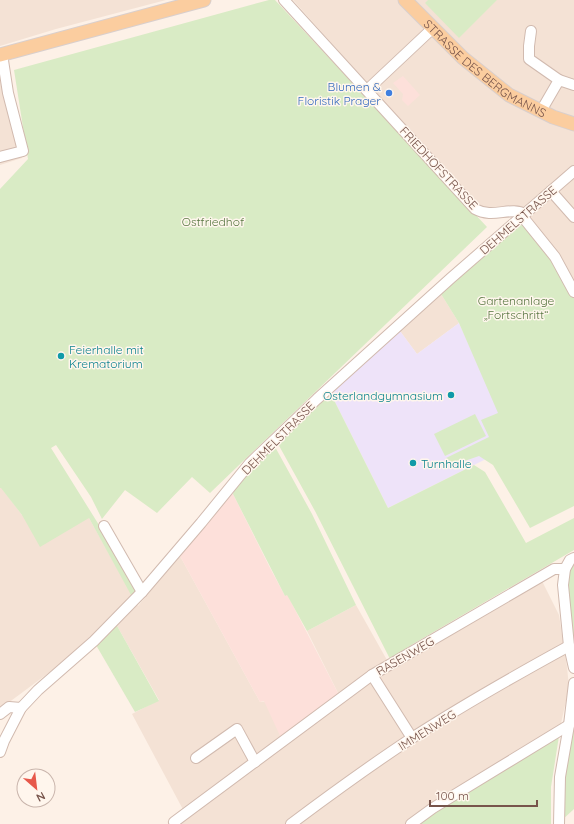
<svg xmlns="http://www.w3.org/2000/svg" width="574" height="824" font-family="Quicksand,sans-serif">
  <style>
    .residential { fill: #f4e2d5 }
    .commercial { fill: #fde0da }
    .education { fill: #eee3f9 }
    .green { fill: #d9ebc5 }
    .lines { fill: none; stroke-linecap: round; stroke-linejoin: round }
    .minor-casing { stroke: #d1baaf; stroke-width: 12 }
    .major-casing { stroke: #d9cfcd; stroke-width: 15 }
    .minor { stroke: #fff; stroke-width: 10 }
    .major { stroke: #fbcd9f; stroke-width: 13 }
    .shop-dot { fill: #3f7fe0; stroke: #fff6ed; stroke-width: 1.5 }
    .culture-dot { fill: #0f9aa8; stroke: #fff6ed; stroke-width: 1.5 }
    .labels { text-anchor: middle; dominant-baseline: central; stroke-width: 3; stroke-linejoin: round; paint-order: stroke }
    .street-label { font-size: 12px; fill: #77544b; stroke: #fff6ed }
    .shop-label { font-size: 12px; fill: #366cbe; stroke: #fff6ed; text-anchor: end }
    .park-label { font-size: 12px; fill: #577640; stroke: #fff6ed }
    .culture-label { font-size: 12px; fill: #0d838f; stroke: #fff6ed; text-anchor: start }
  </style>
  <rect width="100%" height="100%" fill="#fdf1e7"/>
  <g class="residential">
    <path d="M0,0h166l-110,29 -56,17z"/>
    <path d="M293,0h281v290l-47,-72 -45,-8 -108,-119z"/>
    <path d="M0,73l22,85 -22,7z"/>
    <path d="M441,294l18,29 -42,31 -17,-23z"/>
    <path d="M1,487l21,28 67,3 49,88 42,-50 80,146 79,-7 -32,-64 49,-26 36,64 150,-88 17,34 8,52 2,20 -9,41 -141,96h-240l8,-7 -55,-103 27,-14 -43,-76 -26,15 -24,21 -66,49v-221z"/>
  </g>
  <g class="commercial">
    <path d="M403,76l17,19 -12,11 -6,-6 1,-6 -10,-11z"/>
    <path d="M233,494l36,72 16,30 2,-2 52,101 -58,43 -17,-37 -4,1 -80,-146 48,-61z"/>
  </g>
  <path class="education" d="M459,323l55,122 -126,63 -57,-114 69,-63 17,23z"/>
  <g class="green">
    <path d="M269,0h6l212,227 -277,266 -18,-16 -35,36 -32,-23 -23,29 -11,-22 -35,-52 -5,3 48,77 37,66 -5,4 -42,-77 -49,29 -18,-32 -21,-27h-1v-299l28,-30 -14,-89z"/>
    <path d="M428,0h69l-38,38 -34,-35z"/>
    <path d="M527,218l47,72v216l-44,22 -37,-63 -14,-9 -26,9 -7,-7 43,-21 -8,-17 17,-7 -39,-90 -18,-29z"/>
    <path d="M331,394l57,114 86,-43 11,7 41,71 48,-25v32l-161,94 -23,15 -75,-148 -38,-69z"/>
    <path d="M475,414l11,22 -41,20 -11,-22z"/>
    <path d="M274,445l38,69 44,91 -49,26 -20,-36 -2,1 -52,-102 2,-8z"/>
    <path d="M574,558v89l-3,-19 -3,-51 2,-11z"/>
    <path d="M116,624l43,77 -24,11 -39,-67z"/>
    <path d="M574,709v100l-12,11 1,-40z"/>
    <path d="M559,736l-8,51v37h-132l15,-11z"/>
  </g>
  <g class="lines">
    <g class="minor-casing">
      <g id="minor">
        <path d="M284,0l191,209c18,10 35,-3 50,5"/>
        <path d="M531,31l-2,15v13l30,21"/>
        <path d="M367,90l66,-62"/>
        <path d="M541,111l18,-31 15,5"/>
        <path d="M0,157l23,-6 -15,-58 -6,-39"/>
        <path d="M551,191l23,26"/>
        <path d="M522,216l33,41 19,35"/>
        <path d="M104,526l38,66"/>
        <path d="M574,558l-4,2 -5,9 -2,16 6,61 5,22"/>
        <path d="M372,675l40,63"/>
        <path d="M0,714l9,-7 12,1"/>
        <path d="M0,752l4,-11 17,-33 17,-18 56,-49 48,-49 59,-69 49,-60 67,-64 134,-121 123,-107"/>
        <path d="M196,758l41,-29 18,33"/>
        <path d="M175,824l-1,-2 198,-147 182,-106h11"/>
        <path d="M291,824c40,-30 80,-59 121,-86 51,-33 104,-63 157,-92"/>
        <path d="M411,824l22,-16 136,-83"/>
        <path d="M559,824l1,-47 9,-52 5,-42"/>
      </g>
    </g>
    <g class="major-casing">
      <g id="major">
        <path id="s1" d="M405,0l58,58 46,37 44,22 21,7"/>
        <path d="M0,55l204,-55"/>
      </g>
    </g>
    <use href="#minor" class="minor"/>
    <use href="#major" class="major"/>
  </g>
  <circle class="shop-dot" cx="389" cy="93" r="4"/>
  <g class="culture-dot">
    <circle cx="61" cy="356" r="4"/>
    <circle cx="451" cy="395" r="4"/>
    <circle cx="413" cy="463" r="4"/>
  </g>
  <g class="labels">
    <g class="street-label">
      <text stroke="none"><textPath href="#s1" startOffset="106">STRASSE DES BERGMANNS</textPath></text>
      <text transform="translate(439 168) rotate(47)">FRIEDHOFSTRASSE</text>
      <text transform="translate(518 220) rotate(-41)">DEHMELSTRASSE</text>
      <text transform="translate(278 438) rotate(-45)">DEHMELSTRASSE</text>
      <text transform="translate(405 656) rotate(-30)">RASENWEG</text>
      <text transform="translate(427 730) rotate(-32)">IMMENWEG</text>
    </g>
    <g class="shop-label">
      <text x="381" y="86">Blumen &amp;<tspan x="381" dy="14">Floristik Prager</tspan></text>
    </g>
    <g class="park-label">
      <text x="213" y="221">Ostfriedhof</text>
      <text x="516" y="300">Gartenanlage<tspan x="516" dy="14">„Fortschritt“</tspan></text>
    </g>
    <g class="culture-label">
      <text x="69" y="349">Feierhalle mit<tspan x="69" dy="14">Krematorium</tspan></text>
      <text x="443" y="395" text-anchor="end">Osterlandgymnasium</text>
      <text x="421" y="463">Turnhalle</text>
    </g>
  </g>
  <g transform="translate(36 788) rotate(152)"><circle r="19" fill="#fff6ed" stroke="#c9b5ac"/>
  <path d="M0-3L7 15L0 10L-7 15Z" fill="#e7594b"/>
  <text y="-6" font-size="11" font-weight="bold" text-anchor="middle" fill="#77544b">N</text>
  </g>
  <path d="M430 800v6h107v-6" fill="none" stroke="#77544b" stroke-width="2"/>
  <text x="436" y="800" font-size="12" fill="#77544b" stroke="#fff6ed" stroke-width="3" paint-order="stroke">100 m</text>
</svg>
